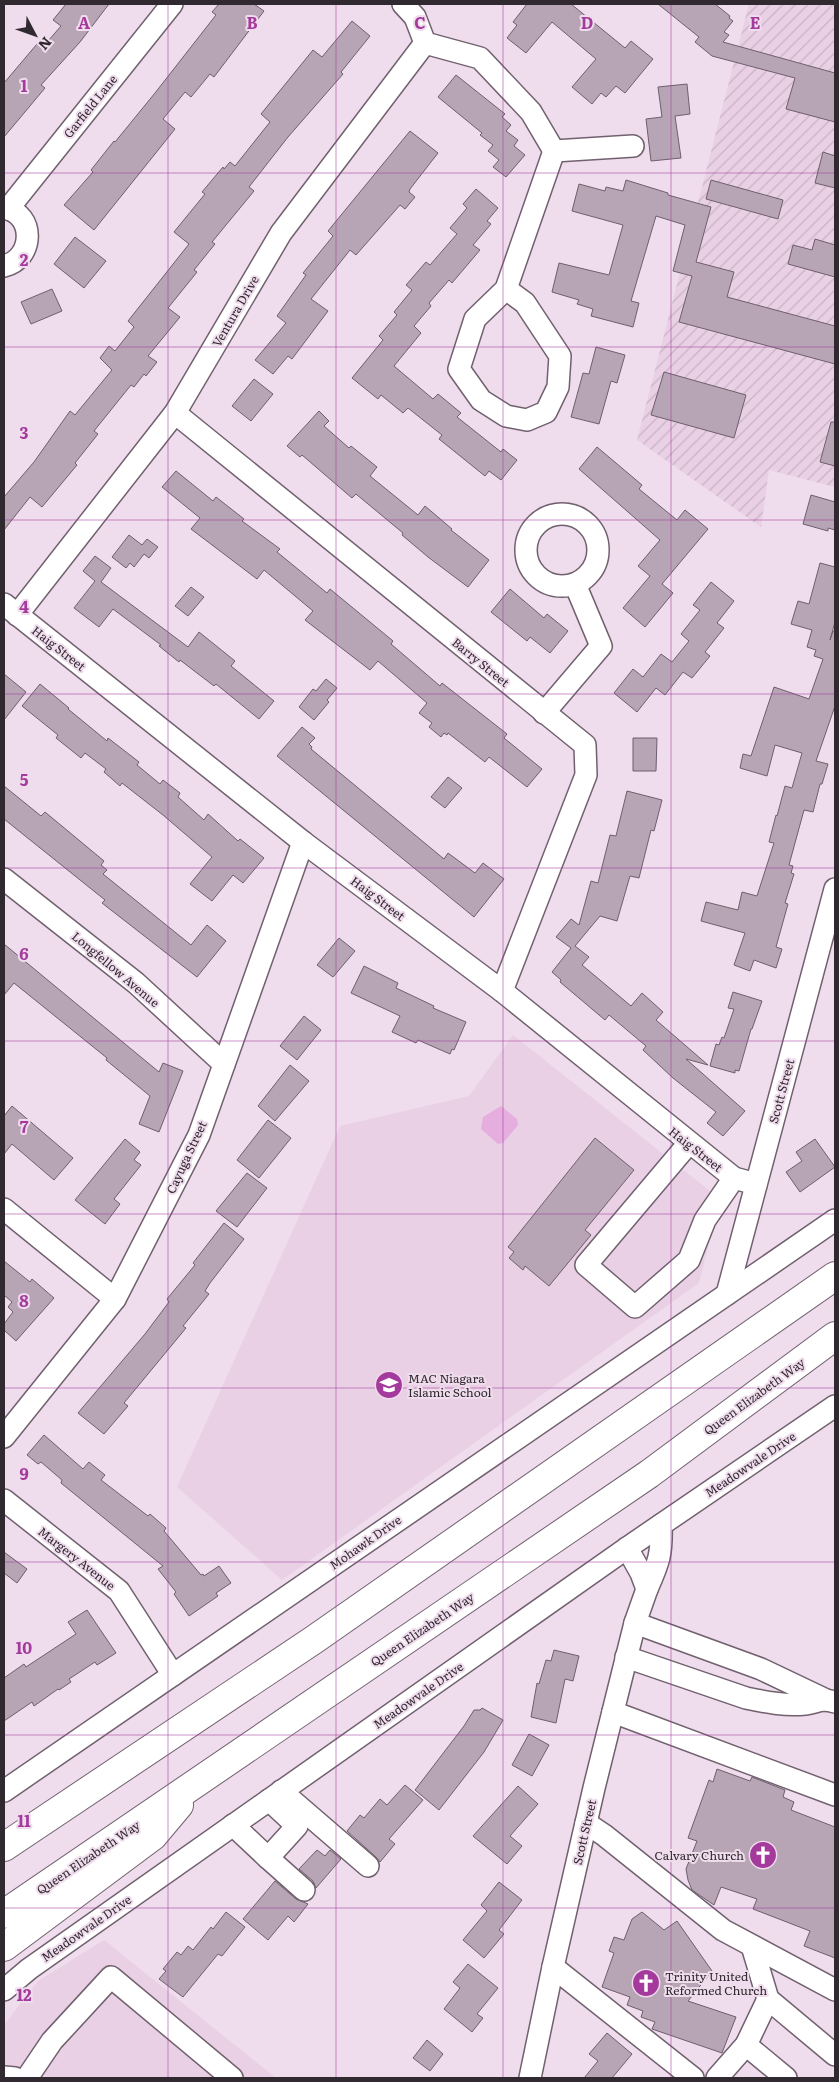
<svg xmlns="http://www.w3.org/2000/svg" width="839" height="2082" font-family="Literata,serif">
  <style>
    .built { fill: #e9d0e5 }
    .industrial { fill: url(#industrial-furrows) }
    .park { fill: #e6addf }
    .building { fill: #b7a5b5; stroke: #6f5e6c }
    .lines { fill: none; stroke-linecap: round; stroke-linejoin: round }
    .minor-casing { stroke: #71616f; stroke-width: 24 }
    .highway-casing { stroke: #71616f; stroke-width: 30 }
    .minor { stroke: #fff; stroke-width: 21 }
    .highway { stroke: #fff; stroke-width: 28 }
    .grid { fill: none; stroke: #a33a9c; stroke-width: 1; stroke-opacity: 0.55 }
    .labels { text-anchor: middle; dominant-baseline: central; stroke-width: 4; stroke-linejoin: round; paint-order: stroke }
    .street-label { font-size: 12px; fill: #30292f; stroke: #efdcec }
    .poi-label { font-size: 12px; fill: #30292f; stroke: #efdcec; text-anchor: start }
    .grid-label { font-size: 16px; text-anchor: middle; font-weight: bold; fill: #a33a9c; stroke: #efdcec; stroke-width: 4; stroke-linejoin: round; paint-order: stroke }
  </style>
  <defs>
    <pattern id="industrial-furrows" width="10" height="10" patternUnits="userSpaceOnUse" patternTransform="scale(1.25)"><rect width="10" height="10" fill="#e9d0e5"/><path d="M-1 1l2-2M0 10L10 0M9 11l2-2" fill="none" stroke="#c8b3c5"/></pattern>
  </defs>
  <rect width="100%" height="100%" fill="#efdcec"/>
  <g class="built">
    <path d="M513,1035l207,164 -21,84 -417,297 -105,-93 163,-361 129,-30z"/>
    <path d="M104,1940l172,138h-272v-53l34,-44z"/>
  </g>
  <path class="industrial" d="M749,4h86v483l-66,-17 -8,57 -124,-87z"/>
  <path class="park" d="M501,1106l16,13 1,6 -15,18 -5,1 -17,-15 2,-12z"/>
  <g class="building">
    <path d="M66,4h43l-29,38 -39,43 4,3 -41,49v-54l33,-39 5,4 19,-22 -8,-6z"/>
    <path d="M219,4h35l10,7 -50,66 -4,-3 -19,23 -6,-5 -22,27 12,10 -81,101 -30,-25 29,-33 -2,-2 23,-29 1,1 40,-49 61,-78 -4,-3z"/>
    <path d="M527,4h44l54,44 6,-7 22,18 -28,34 -9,-7 -10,11 -5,-4 -9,11 -20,-17 24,-28 -44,-37 -26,31 -19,-15 10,-13 -4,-3z"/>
    <path d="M658,4h57l15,12 -1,2 4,3 -9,11 5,3 -6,7 112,31v49l-49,-13 9,-31 -83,-22 -17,-14 4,-5z"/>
    <path d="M352,21l18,15 -29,36 2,2 -55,63 -39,50 5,4 -42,51 3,2 -21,26 3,2 -29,36 12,9 -32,39 9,6 -11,14 -2,-2 -10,13 -3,-2 -37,46 4,3 -23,29 2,2 -35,42 -12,-10 -26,33v-33l30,-35 36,-51 5,4 37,-45 -12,-12 9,-12 6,5 19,-24 -6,-6 61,-77 -15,-12 31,-38 -3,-2 21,-25 1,2 6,-7 5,4 35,-44 -9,-8 52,-64 9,7z"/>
    <path d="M456,75l49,39 -3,3 9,8 -5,6 12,9 -4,6 11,9 -19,22 -13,-10 6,-7 -11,-9 5,-6 -13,-10 2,-2 -44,-36z"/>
    <path d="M687,84l3,30 -15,2 6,42 -30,3 -5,-42 16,-2 -4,-30z"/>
    <path d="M410,131l28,22 -28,36 -1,3 6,5 -10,12 -5,-4 -44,50 -6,-5 -39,49 17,12 -36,48 -4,-3 -15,18 -18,-14 31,-37 -9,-7 29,-41 -3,-2 30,-37 -5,-5z"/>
    <path d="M823,152l12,4v32l-20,-5z"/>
    <path d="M626,180l42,13v2l43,12 -15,55 38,10 -7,25 108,29v38l-156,-42 13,-46 -19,-5 12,-46 -29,-9 -25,85 8,2 -6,24 -42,-11 2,-7 -16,-5 2,-4 -27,-8 7,-29 50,12 14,-50 -51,-14 7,-27 26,7 1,-4 17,4z"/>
    <path d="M711,180l72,20 -5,19 -72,-20z"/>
    <path d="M476,189l22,19 -11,13 4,3 -18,21 7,5 -28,33 -3,-3 -20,23 2,3 -17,20 7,7 -27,33 39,33 5,-5 23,19 -4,4 44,35 2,-3 14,11 -16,20 -12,-9 -4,5 -46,-37 3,-4 -34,-27 -5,5 -22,-18 -3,4 -26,-21 31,-38 -4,-4 18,-21 -3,-3 18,-22 -6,-5 20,-23 4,3 27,-31 -7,-6 17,-20 -4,-4z"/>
    <path d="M75,237l31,24 -22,27 -30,-24z"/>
    <path d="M815,239l20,6v32l-47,-13 5,-19 19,5z"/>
    <path d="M52,289l10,22 -31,13 -10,-22z"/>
    <path d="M596,347l29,8 -8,28 -6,-2 -12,43 -28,-7 12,-44 6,1z"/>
    <path d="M664,372l82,23 -12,43 -83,-23z"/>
    <path d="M254,379l19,15 -22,27 -19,-15z"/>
    <path d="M319,411l10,10 -5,5 25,22 2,-2 26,21 -7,9 48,39 7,-9 27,23 -1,1 38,30 -21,27 -40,-30 -26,-22 1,-2 -47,-39 -4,4 -50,-43 -2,2 -13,-11z"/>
    <path d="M831,422h4v44l-15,-4z"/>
    <path d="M597,447l45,38 -3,4 38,31 8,-10 23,19 -46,55 11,9 -28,34 -22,-19 27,-32 -12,-10 22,-26 -81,-71z"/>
    <path d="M176,471l37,30 3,-4 28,22 -2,2 38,28 -3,3 50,41 3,-4 63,52 -2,3 49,42 2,-3 65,51 -3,4 38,31 -15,18 -38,-30 -4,5 -37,-29 -1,2 -3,-2 -3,4 -12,-10 3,-4 -13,-10 8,-10 -49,-42 -8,9 -65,-50 8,-9 -49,-41 -7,9 -66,-50 9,-11 -38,-31z"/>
    <path d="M811,495l24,7v28l-7,-2v3l-25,-7z"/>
    <path d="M129,535l13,10 5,-6 11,8 -9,11 -5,-4 -10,13 -4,-4 -4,5 -14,-11z"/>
    <path d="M95,556l16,12 -10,14 87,65 11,-15 36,29 -4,5 43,35 -15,18 -43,-35 -2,2 -34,-26 -1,2 -20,-16 2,-1 -48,-36 -14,18 -25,-19 21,-27 -12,-10z"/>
    <path d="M820,563l15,4v55l-5,18 3,-9h2v75l-19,55 12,3 -6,20h-2l-7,28 -9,-2 -15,55 4,1 -2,7 3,1 -9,29 3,1 -12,43 6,2 -6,19 -22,-8 -4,11 -16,-6 11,-32 -44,-12 5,-19 32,8 4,-18 15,4 17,-53 -5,-1 7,-27 1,1 8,-30 7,2 10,-35 -27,-8 -8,31 -27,-8 3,-14 8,2 23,-69 35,12 14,-40 -9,-3 2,-6 -9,-3 5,-17 -21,-6 7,-23 11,3z"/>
    <path d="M711,582l23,19 -17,22 7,5 -19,24 5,4 -18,22 -9,-6 -18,23 -9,-7 -19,24 -23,-19 19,-24 10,8 18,-23 11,8 17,-21 -8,-7 19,-24 -7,-5z"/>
    <path d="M191,587l13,10 -16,19 -13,-10z"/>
    <path d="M510,589l34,29 3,-4 21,17 -18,22 -20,-16 -3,4 -36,-29z"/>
    <path d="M4,674l22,18 -22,28z"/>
    <path d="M326,679l11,9 -10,12 2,2 -15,18 -15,-13 14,-18 3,2z"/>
    <path d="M40,684l29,24 -1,1 39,32 1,-3 31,24 -2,3 23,19 3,-4 17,13 -2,4 26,23 4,-6 30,27 2,-2 24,19 -21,25 -10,-8 -21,26 -22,-17 22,-27 -49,-42 -41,-32 -2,3 -16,-14 2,-3 -21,-16 -4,5 -25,-20 2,-3 -36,-29z"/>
    <path d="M302,727l13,11 -6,6 3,3 -1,2 133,110 4,-6 27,20 8,-10 21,16 -30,38 -197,-161z"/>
    <path d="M633,738h24l-1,33h-23z"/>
    <path d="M448,777l14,11 -17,20 -14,-11z"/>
    <path d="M4,786l37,30 4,-4 59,49 -3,4 6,5 -4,4 88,71 16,-20 19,16 -29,36 -95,-74 3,-3 -101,-81z"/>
    <path d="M627,791l35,9 -8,31 -3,-1 -12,48 -9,-2 -13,45 -17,-5 -25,30 14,11 -7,8 49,41 11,-13 21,19 -7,8 52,45 -22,-6 59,52 -22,25 -16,-13 9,-11 -43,-34 -30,-28 3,-4 -37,-31 -4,5 -45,-38 1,-2 -9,-8 19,-24 -15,-11 15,-18 8,6 12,-44 7,2 12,-48 6,1z"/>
    <path d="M339,938l16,13 -22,26 -16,-12z"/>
    <path d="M4,944l155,128 4,-9 20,8 -24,61 -20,-8 11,-28 -44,-36 1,-2 -93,-75 -10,12z"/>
    <path d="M364,966l34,17 -2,5 38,18 -1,2 33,14 -12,28 -2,-1 -2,5 -32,-14 -2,3 -24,-11 8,-16 -49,-23z"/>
    <path d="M733,992l29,9 -10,28h-1l-12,42 -4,-1v3l-25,-7 6,-22 3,1 3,-8 2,1 10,-29 -6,-1z"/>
    <path d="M304,1016l17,14 -24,30 -17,-14z"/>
    <path d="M290,1065l19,16 -34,40 -17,-15z"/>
    <path d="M12,1106l61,52 -19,22 -42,-36 -8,10v-38z"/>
    <path d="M268,1120l23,18 -32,40 -22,-18z"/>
    <path d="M595,1138l39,32 -49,60 6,5 -42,51 -24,-20 -2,4 -14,-12 5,-6 -6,-5z"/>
    <path d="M125,1139l15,13 -6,8 7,5 -27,34 6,5 -15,20 -30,-24z"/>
    <path d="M815,1139l20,28 -35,25 -14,-20 16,-11 -6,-9z"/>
    <path d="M247,1173l20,15 -30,39 -21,-16z"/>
    <path d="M224,1223l20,16 -34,44 -5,8 4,3 -26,32 3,2 -62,75 4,3 -24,28 -26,-21 67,-79 24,-32 -2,-3 28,-34 -2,-2z"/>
    <path d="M4,1261l26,21 2,-3 22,19 -38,43 -12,-11v-6l9,-12 -5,-5 4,-5 -8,-7z"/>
    <path d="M44,1435l39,34 6,-7 16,13 -4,5 47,36 2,-2 16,14 -2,3 37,44 2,-1 1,2 15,-10 12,17 -15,10 2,3 -29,20 -15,-22 2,-2 -18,-23 5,-3 -102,-83 1,-3 -21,-18 -3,2 -11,-9z"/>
    <path d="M4,1552l23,17 -10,14 -13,-10z"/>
    <path d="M87,1610l29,43 -19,12 -2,-3 -26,17 2,3 -12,8 -1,-1 -24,17 -2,-4 -28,19v-43l20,-14 2,3 50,-33 -8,-12z"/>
    <path d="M554,1650l25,6 -6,25 -8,-2 -9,44 -25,-6 6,-34 2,1 7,-24 5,1z"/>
    <path d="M482,1708l21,12 -19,32 -45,58 -24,-20 49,-64 10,-16h6z"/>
    <path d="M529,1734l20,11 -17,31 -20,-11z"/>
    <path d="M717,1769l33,12 2,-4 33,13 -2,7 11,5 -3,8 44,17v131l-31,-12 6,-15 -57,-22 4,-10 -36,-12 -7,18 -22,-15 -4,-10 -2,-11 11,-28 -9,-3 21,-58 4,2z"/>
    <path d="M405,1785l18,15 -34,39 6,5 -15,18 -4,-5 -29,-26 13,-16 4,3 16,-19 7,6z"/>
    <path d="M518,1786l20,18 -28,32 12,10 -15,18 -34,-28z"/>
    <path d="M317,1850l8,6 5,-6 11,9 -25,29 -3,-7 -14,-12z"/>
    <path d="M275,1881l21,18 12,5 -14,18 -6,-6 -20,24 -25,-21z"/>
    <path d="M499,1882l23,18 -23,30 5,4 -20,24 -21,-18 24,-29 -6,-6z"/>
    <path d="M226,1912l19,15 -23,29 -4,-2 -35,43 -24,-18 7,-8 -3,-2 14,-17 4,3 7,-9 5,4 18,-23 2,2z"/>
    <path d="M642,1912l22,18 13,-9 35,50 -24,30 48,16 -14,36 -70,-24 3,-7 -14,-5 2,-6 -16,-6 3,-8 -28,-10 12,-34 -5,-2 5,-14 10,3 8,-21z"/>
    <path d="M468,1964l30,24 -21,26 6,4 -11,14 -28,-23 16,-21 -7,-6z"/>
    <path d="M607,2033l25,21 -20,24h-28l14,-17 -9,-7z"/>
    <path d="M427,2040l16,14 -13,17 -17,-13z"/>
  </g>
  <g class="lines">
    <g class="minor-casing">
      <g id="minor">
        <path d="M403,4l12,13 10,26"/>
        <path d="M425,43l55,15 51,54 23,39"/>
        <path d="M554,151l79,-5"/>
        <path d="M4,208c32,6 30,51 0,58"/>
        <path d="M8,209l164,-205"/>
        <path d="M506,289l19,14 35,53 -2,31 -12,25 -19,8 -21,-4 -25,-16 -22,-31 16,-50 31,-30 48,-138"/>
        <path d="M175,413l410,332 1,30 -84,216"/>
        <circle cx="562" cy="550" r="36"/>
        <path d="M4,604l299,238 199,149 232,187 22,6"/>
        <path d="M17,615l158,-202 106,-180 144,-190"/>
        <path d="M544,713l57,-67 -26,-62"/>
        <path d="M4,879l132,104 88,81"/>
        <path d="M689,1143l-103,122 49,42 54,-47 16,-40 29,-42"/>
        <path d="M4,1209l111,90"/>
        <path d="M727,1294l108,-405"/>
        <path d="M4,1437l111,-138 84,-164 104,-293"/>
        <path d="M4,1500l115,91 54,84"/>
        <path d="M647,1589c12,-27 15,-35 14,-64"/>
        <path d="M635,1623l126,46 63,30"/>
        <path d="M626,1657l120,41c19,4 39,8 59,6 14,-2 15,-6 30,-2"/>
        <path d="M613,1712l222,83"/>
        <path d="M4,1791l831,-571"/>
        <path d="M281,1791l87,75"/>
        <path d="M586,1823l18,12 119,95 112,60"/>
        <path d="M233,1825l35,33 29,-32 -28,-26"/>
        <path d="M268,1858l36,32"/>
        <path d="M752,1946l16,53 67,56"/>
        <path d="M553,1967l140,111"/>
        <path d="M4,1990l25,-21 598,-421 208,-142"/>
        <path d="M746,2045l40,33"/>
        <path d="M4,2077l11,1"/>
        <path d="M27,2078l25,-37 59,-64 121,101"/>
        <path d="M530,2078l23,-111 41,-179 41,-165 12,-34 -6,-16 -14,-25"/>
        <path d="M717,2078l29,-33 22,-46"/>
      </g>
    </g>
    <g class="highway-casing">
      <g id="highway">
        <path d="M4,1847l311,-208 520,-363"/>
        <path d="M4,1914l645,-440 186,-138"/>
        <path d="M4,1947l149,-111 26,-31"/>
      </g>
    </g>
    <use href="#minor" class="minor"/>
    <use href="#highway" class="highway"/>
  </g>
  <path class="grid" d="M168,4v2074M336,4v2074M503,4v2074M671,4v2074M4,173h831M4,347h831M4,520h831M4,694h831M4,868h831M4,1041h831M4,1214h831M4,1388h831M4,1562h831M4,1735h831M4,1908h831"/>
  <defs>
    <g id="school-disc" transform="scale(1.4375)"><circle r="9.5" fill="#a33a9c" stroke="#efdcec"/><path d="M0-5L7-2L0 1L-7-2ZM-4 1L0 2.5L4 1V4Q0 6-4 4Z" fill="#fff"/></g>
    <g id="church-disc" transform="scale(1.4375)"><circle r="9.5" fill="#a33a9c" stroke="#efdcec"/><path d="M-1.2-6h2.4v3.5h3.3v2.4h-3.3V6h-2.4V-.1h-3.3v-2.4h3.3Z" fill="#fff"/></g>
  </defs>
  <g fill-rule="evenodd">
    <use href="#school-disc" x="389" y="1385"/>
    <use href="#church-disc" x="763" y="1855"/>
    <use href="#church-disc" x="646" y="1983"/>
  </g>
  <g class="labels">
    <g class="street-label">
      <text transform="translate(90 106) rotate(-51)">Garfield Lane</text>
      <text transform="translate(235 311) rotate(-60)">Ventura Drive</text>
      <text transform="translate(59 648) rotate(38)">Haig Street</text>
      <text transform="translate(481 662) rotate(39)">Barry Street</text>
      <text transform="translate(378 898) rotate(37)">Haig Street</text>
      <text transform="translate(116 969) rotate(40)">Longfellow Avenue</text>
      <text transform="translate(781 1091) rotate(-75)">Scott Street</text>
      <text transform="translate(696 1149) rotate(38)">Haig Street</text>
      <text transform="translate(186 1157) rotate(-65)">Cayuga Street</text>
      <text transform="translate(754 1396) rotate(-36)">Queen Elizabeth Way</text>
      <text transform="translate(750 1464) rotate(-34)">Meadowvale Drive</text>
      <text transform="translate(365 1542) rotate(-35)">Mohawk Drive</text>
      <text transform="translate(77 1558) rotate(38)">Margery Avenue</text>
      <text transform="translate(422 1629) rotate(-34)">Queen Elizabeth Way</text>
      <text transform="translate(418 1695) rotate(-35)">Meadowvale Drive</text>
      <text transform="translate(584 1832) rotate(-77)">Scott Street</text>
      <text transform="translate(88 1857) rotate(-34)">Queen Elizabeth Way</text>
      <text transform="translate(86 1928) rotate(-35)">Meadowvale Drive</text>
    </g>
    <g class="poi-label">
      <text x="408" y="1378">MAC Niagara<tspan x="408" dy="14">Islamic School</tspan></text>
      <text x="744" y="1855" text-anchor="end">Calvary Church</text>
      <text x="665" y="1976">Trinity United<tspan x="665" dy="14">Reformed Church</tspan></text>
    </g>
  </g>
  <g class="grid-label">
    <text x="84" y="29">A</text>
    <text x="252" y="29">B</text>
    <text x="420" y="29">C</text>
    <text x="587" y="29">D</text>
    <text x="755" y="29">E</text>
    <text x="24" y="92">1</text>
    <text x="24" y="266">2</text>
    <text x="24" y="439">3</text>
    <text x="24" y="613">4</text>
    <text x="24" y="786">5</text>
    <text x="24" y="960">6</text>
    <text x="24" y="1133">7</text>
    <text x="24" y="1307">8</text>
    <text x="24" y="1480">9</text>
    <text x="24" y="1654">10</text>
    <text x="24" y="1827">11</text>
    <text x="24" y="2001">12</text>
  </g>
  <rect width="839" height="2082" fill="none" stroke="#30292f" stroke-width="10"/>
  <g transform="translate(35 35) rotate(131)" stroke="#efdcec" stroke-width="4" paint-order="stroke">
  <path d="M0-4L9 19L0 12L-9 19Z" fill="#30292f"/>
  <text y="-8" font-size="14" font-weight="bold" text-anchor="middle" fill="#30292f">N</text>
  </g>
</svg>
